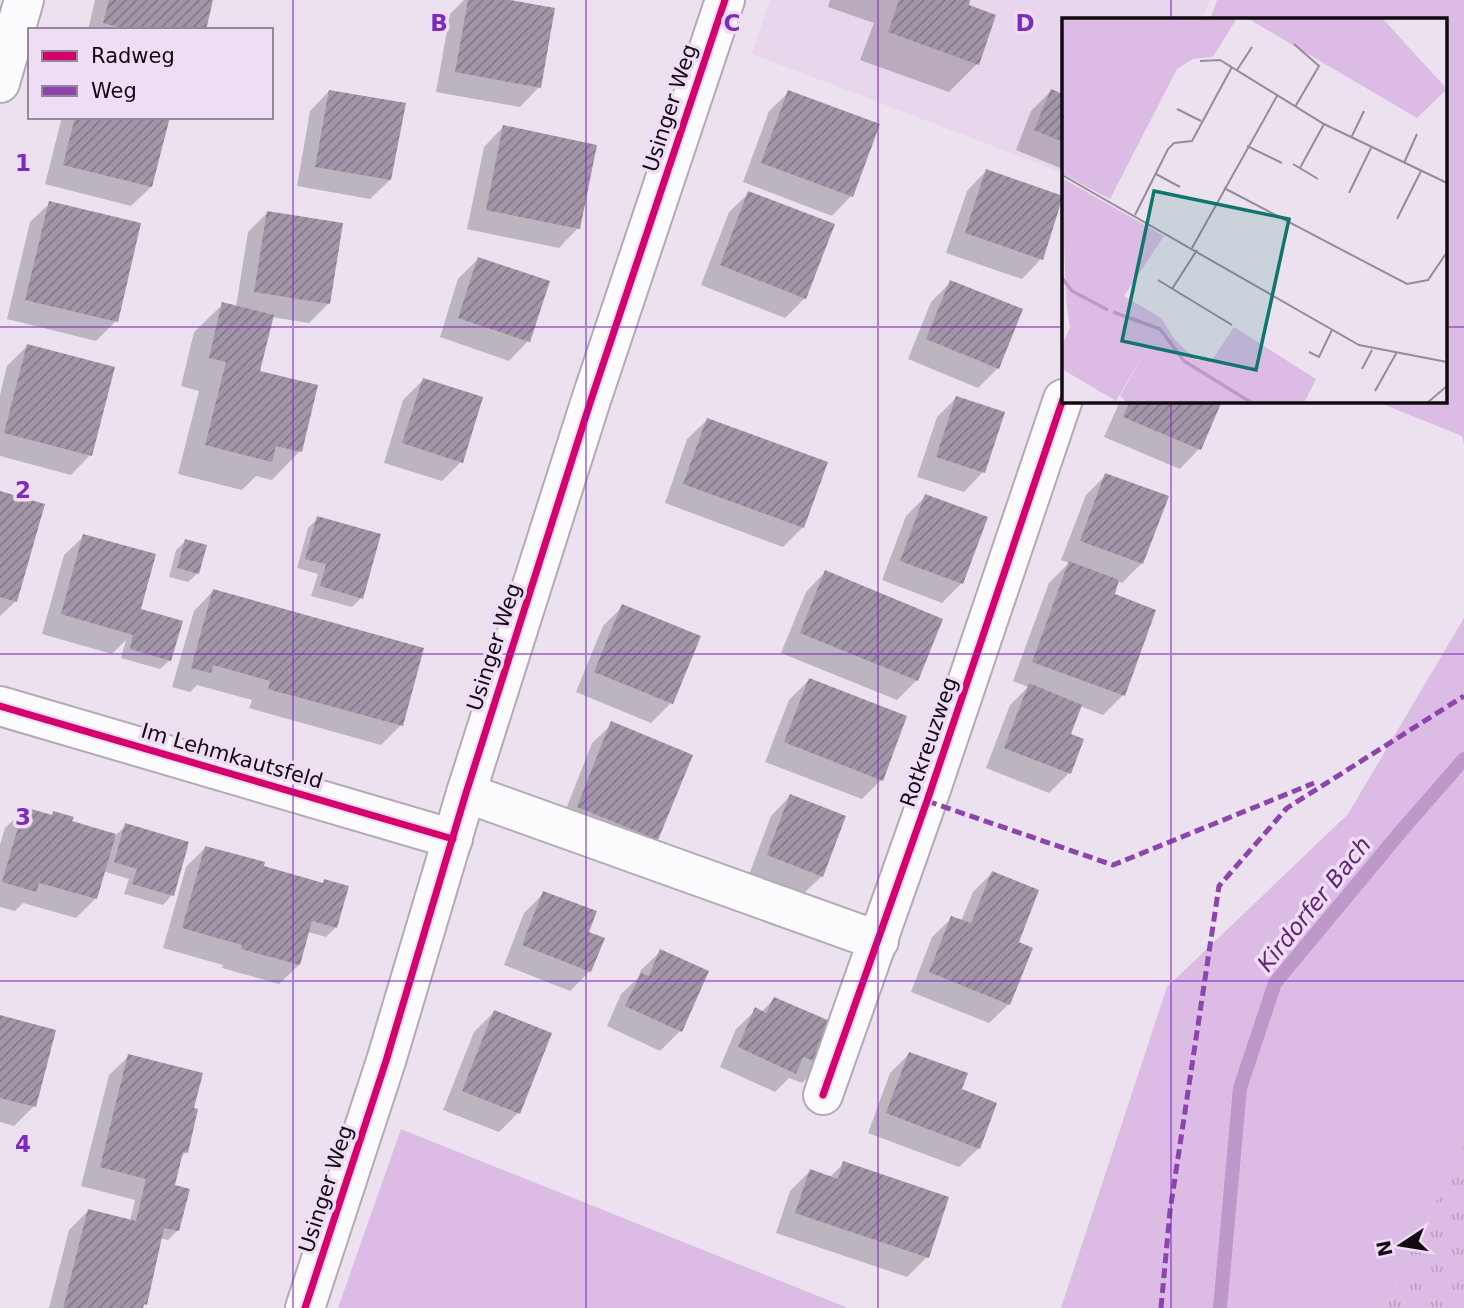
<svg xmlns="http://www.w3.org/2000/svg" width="1464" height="1308" font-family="'DejaVu Sans',sans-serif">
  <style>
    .built { fill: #e8d6ed }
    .green { fill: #dcbce5 }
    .park { fill: url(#park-tufts) }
    .shadow { fill: #0003 }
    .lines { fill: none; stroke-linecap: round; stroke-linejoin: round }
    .stream { stroke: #be98c9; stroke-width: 14 }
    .building { fill: url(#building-hatch) }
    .street-casing { stroke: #b3aab5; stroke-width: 42 }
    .street { stroke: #fcfbfd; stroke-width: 38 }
    .quiet { stroke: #8e44ad; stroke-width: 5; stroke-dasharray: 10 5; stroke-linecap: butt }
    .cycleway-casing { stroke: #efdcf5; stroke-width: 11 }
    .cycleway { stroke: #d6006c; stroke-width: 7 }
    .grid { fill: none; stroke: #7b2cbf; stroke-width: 2; stroke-opacity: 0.55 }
    .labels { text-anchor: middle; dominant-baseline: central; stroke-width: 7; stroke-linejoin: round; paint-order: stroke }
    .street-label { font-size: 21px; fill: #110a13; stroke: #efdcf5 }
    .water-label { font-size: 23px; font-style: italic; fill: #612472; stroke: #efdcf5 }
    .inset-river { fill: none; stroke: #be98c9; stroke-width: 3.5 }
    .inset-road { fill: none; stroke: #948c97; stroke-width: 2 }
    .view { fill: #0f766e; fill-opacity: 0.15; stroke: #0f766e; stroke-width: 3.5 }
    .inset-edge { fill: none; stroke: #110a13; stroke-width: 3.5 }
    .grid-label { font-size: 23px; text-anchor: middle; font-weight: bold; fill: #7b2cbf; stroke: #efdcf5; stroke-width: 7; stroke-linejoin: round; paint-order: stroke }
  </style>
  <defs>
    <pattern id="park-tufts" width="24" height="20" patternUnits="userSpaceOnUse" patternTransform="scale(1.75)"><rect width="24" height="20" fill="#dcbce5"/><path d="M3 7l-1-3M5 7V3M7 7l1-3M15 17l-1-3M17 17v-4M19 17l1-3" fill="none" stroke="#bca0c4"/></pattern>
    <pattern id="building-hatch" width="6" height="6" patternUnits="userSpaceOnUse" patternTransform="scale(1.75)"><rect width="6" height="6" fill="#a396a8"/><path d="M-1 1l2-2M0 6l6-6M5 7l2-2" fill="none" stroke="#837988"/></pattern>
  </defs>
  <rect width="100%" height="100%" fill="#ece2ef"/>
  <path class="built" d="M770,0h440l-8,19h-139v154l-311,-119z"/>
  <g class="green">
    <path d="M1217,0h247v444l-2,-8 -87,-35h70v-382h-235z"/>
    <path d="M1464,618v526l-80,164h-323l106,-321 181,-173z"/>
    <path d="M401,1129l447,179h-510z"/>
  </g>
  <path class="park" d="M1464,1144v164h-80z"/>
  <g class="shadow">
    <path d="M95,0h116l-7,30h-116z"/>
    <path d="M464,0h36l39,87 -19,20 -84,-15 14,-78z"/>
    <path d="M830,0h138l-2,6 11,58 -28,28 -89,-32 14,-37 -46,-16z"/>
    <path d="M329,91l61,89 -20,19 -73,-13 13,-75z"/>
    <path d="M1051,91l12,5v73l-47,-19 15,-39z"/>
    <path d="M789,92l62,104 -19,20 -89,-34 26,-71z"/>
    <path d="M62,117h106l-17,70 -20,19 -86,-22z"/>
    <path d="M503,127l75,101 -19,20 -92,-19 17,-82z"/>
    <path d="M986,171l55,88 -19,20 -76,-26 21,-62z"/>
    <path d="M749,193l56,105 -20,20 -84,-33 28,-73z"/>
    <path d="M50,203l66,118 -20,20 -89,-22 23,-97z"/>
    <path d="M268,212l61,91 -20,20 -37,-6 -14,55 42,79 -28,29 -16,-4 -14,14 -64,-16 21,-83 -18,-5 13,-54 29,-28 13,3 12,-75z"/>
    <path d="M478,259l50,82 -19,20 -69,-24 18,-58z"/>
    <path d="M951,282l47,86 -20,20 -70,-29 23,-57z"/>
    <path d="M27,346l63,109 -19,20 -71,-19v-61l7,-29z"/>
    <path d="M423,380l38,82 -19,19 -58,-18 19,-63z"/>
    <path d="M956,398l27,74 -19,20 -47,-15 20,-60z"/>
    <path d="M1120,401h100l-21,48 -19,20 -76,-32z"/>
    <path d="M707,420l96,107 -20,20 -118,-44 22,-64z"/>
    <path d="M1106,475l36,88 -20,20 -5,-2 -5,14 11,100 -20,20 -23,-9 -11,29 13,5 -13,33 -20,20 -63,-25 24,-63 18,-18 -15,-6 36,-98 20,-20 -8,-3 25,-65z"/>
    <path d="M0,493l16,108 -16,15z"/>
    <path d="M926,496l36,87 -20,20 -60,-23 24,-64z"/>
    <path d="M318,518l43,80 -9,9 -41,-11 7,-22 -21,-6 11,-40z"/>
    <path d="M84,536l86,124 -10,9 -39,-11 5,-18 -14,14 -70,-20 22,-79z"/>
    <path d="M186,541l12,32 -10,9 -19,-5 7,-27z"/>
    <path d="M825,572l92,108 -20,20 -116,-47 25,-61z"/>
    <path d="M213,591l209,58 -21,76 -20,20 -132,-37 3,-8 -55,-15 -7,7 -18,-5 22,-76z"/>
    <path d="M623,606l48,97 -20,20 -75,-31 27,-66z"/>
    <path d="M809,680l72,100 -19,19 -97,-37 24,-62z"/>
    <path d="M612,724l45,115 -20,20 -78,-32 33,-84z"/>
    <path d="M790,796l32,80 -20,19 -53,-20 22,-59z"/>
    <path d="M25,809l25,8 4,-4 16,9 45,14 11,-11 46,70 -9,10 -39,-11 5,-15 -26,-8 -7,27 -20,20 -53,-15 -8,8 -15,-4v-62l5,-17z"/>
    <path d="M205,848l57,19 60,17 3,-3 11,46 -10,10 -18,-5 -9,33 -20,19 -57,-16 1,-3 -60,-17 23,-81z"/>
    <path d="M992,873l24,70 -7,61 -20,19 -78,-31 21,-55 20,-19 9,3 12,-29z"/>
    <path d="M544,893l42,40 4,38 -20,20 -66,-26 20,-52z"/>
    <path d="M661,951l46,21 -27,59 -20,20 -53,-25 14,-32 17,-16 3,-8z"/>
    <path d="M774,999l48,64 -20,20 -13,-5 -14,14 -55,-25 16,-38 20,-19 5,2z"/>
    <path d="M494,1012l24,101 -19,19 -56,-22 31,-78z"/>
    <path d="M0,1016l34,90 -20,20 -14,-4z"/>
    <path d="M909,1054l50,36 20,58 -20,19 -91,-34 22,-60z"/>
    <path d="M129,1056l63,53 -6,43 -6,6 -7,27 5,45 -10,10 -8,-2 -15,66 -4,4h-92l20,-78 19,-19 42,10 5,-21 -54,-14 28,-111z"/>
    <path d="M844,1163l83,94 -20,20 -131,-44 14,-42 20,-20 19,7z"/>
  </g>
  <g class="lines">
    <path class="stream" d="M1220,1308l20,-220 35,-105 127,-153 62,-71"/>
  </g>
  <g class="building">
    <path d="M109,0h104l-7,30h-76l-27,-7z"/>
    <path d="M468,0h42l45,8 -14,80 -86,-16z"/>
    <path d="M899,0h71l-1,5 27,10 -17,50 -91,-33z"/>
    <path d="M1051,89l12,5v48l-29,-12z"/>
    <path d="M329,90l77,13 -15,77 -76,-13z"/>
    <path d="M788,90l92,34 -27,73 -92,-34z"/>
    <path d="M75,117h95l-18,70 -89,-22z"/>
    <path d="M503,125l94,20 -17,84 -94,-19z"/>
    <path d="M986,169l77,27 -20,64 -78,-27z"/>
    <path d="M748,191l87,33 -29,75 -86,-34z"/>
    <path d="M49,201l92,22 -23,99 -93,-22z"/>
    <path d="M267,211l76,12 -13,81 -76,-12z"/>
    <path d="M478,257l72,24 -20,61 -72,-24z"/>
    <path d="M950,280l73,29 -24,60 -73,-30z"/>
    <path d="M222,302l52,13 -14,56 58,14 -16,67 -26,-6 -4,16 -67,-17 21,-83 -17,-4z"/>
    <path d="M27,344l88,23 -23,89 -88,-23z"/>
    <path d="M423,378l60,19 -20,66 -61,-20z"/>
    <path d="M956,396l49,16 -20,61 -49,-16z"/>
    <path d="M1130,401h92l-21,49 -78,-33z"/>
    <path d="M707,418l121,44 -24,66 -121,-44z"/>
    <path d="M1105,473l64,23 -26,68 -63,-23z"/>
    <path d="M0,491l45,13 -28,98 -17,-5z"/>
    <path d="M925,494l63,23 -25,67 -63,-23z"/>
    <path d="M317,516l64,18 -18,65 -43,-13 6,-22 -21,-5z"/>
    <path d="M83,534l73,20 -15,55 42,12 -12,40 -41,-12 3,-14 -72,-21z"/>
    <path d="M185,539l22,6 -8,29 -22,-6z"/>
    <path d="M1069,561l50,19 -4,14 41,16 -31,86 -93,-34z"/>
    <path d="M825,570l118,49 -25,62 -118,-48z"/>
    <path d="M213,589l211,59 -21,78 -135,-37 2,-8 -57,-16 -2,8 -20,-5z"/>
    <path d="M622,604l79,32 -28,68 -79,-32z"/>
    <path d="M809,678l98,38 -24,65 -99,-39z"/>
    <path d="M1029,683l53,22 -11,29 13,5 -13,35 -67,-26z"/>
    <path d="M611,721l82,34 -35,85 -81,-33z"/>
    <path d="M790,794l56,22 -23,61 -56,-22z"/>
    <path d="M24,807l28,8 1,-4 21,6 -2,4 44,13 -19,65 -58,-16 -3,9 -34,-10z"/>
    <path d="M125,823l64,19 -15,54 -42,-12 5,-15 -23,-7z"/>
    <path d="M205,846l60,16 -1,4 59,17 1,-4 25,7 -12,42 -25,-7 -12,44 -59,-16 1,-4 -60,-17z"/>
    <path d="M992,871l47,19 -20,52 14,6 -23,57 -81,-33 22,-56 20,7z"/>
    <path d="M543,891l54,20 -8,21 16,6 -14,34 -69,-27z"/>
    <path d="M660,949l49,22 -27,61 -57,-26 16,-33 8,3z"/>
    <path d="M774,997l63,27 -14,40 -20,-7 -7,17 -58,-27 17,-40 11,6z"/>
    <path d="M494,1010l58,23 -32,81 -58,-23z"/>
    <path d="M0,1015l56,15 -20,77 -36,-9z"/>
    <path d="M909,1052l59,21 -6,16 35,14 -17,46 -94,-36z"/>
    <path d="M128,1054l75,19 -9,35 4,1 -10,44 -5,-1 -8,33 15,4 -11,42 -15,-3 -17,77 -3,-1 -1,4h-80l25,-99 48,12 10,-42 -46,-12z"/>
    <path d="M843,1161l106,36 -20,61 -134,-45 15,-44 28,10z"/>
  </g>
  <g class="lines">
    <g class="street-casing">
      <g id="street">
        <path d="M0,83l24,-83"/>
        <path d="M0,706l453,133"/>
        <path d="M466,793l413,148"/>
        <path d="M823,1095l104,-294 136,-402"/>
        <path d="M305,1308l81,-247 80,-268 125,-393 134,-400"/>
      </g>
    </g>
    <use href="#street" class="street"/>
    <g class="quiet">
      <path d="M927,801l186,64 201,-82"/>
      <path d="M1161,1308l9,-97 49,-325 68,-78 177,-112"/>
    </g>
    <g class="cycleway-casing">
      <g id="cycleway">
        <path d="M0,706l453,133"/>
        <path d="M823,1095l104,-294 136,-402"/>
        <path d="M305,1308l81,-247 80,-268 125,-393 134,-400"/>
      </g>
    </g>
    <use href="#cycleway" class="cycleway"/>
  </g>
  <path class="grid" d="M293,0v1308M586,0v1308M878,0v1308M1171,0v19M0,327h1063M1445,327h19M1171,401v907M0,654h1464M0,981h1464"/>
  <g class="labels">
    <g class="street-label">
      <text transform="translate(670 108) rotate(-72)">Usinger Weg</text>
      <text transform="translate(494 647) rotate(-72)">Usinger Weg</text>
      <text transform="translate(929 742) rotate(-71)">Rotkreuzweg</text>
      <text transform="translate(232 756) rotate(16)">Im Lehmkautsfeld</text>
      <text transform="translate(326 1189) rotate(-72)">Usinger Weg</text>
    </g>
    <g class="water-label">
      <text transform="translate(1314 904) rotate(-51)">Kirdorfer Bach</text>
    </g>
  </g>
  <g transform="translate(1062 18)">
    <rect width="385" height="385" fill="#ece2ef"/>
    <path d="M0,0h175l-24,39 -20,2 -16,10 -67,130 -48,-25zM185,0h135l65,71 -30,29zM0,160l102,58 -40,60 37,22 14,22 22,20h15l22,-33 82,52 -12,24h-176l-8,-7 26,-46 -41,-30 -39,-20z" fill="#dcbce5"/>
    <path d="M4,282l39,20 41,30 -30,51 -54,-32v-24l8,-17z" fill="#dcbce5"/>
    <path class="inset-river" d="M0,260l10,13 36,19M51,294l47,17 24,32 68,42"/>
    <path class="inset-road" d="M232,26l25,22 -24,41M138,43l20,-1 104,64 123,59M175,52l15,-23M115,91l24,12M289,120l13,-27M185,128l35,17M342,145l13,-29M231,146l25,15M238,150l24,-44M94,156l24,13M0,157l297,170 88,17M162,170l183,96 21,-4 19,-28M287,175l22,-45M73,197l33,-66 6,-6 18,-2 40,-74M335,201l24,-48M130,230l85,-152M96,262l74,45M110,271l25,-39M247,334l10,5 13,-27M300,351l10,-19M313,373l22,-39M365,385l20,-17"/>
    <path class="view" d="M92,173l135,28 -33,151 -134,-29z"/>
    <rect width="385" height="385" class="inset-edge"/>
  </g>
  <g class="grid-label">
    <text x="439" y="31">B</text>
    <text x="732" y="31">C</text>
    <text x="1025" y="31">D</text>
    <text x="23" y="171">1</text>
    <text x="23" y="498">2</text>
    <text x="23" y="825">3</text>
    <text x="23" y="1152">4</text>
  </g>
  <rect x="28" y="28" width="245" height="91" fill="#efdcf5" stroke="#96889b" stroke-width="2"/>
  <rect x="42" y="51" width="35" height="10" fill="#d6006c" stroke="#96889b" stroke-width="2"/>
  <text x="91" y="63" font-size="21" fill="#110a13">Radweg</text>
  <rect x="42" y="86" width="35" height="10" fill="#8e44ad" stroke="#96889b" stroke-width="2"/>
  <text x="91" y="98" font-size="21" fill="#110a13">Weg</text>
  <g transform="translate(1401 1245) rotate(258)" stroke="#efdcf5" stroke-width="5" paint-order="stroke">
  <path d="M0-5L12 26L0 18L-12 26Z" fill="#110a13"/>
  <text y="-10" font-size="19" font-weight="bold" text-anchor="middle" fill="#110a13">N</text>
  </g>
</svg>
